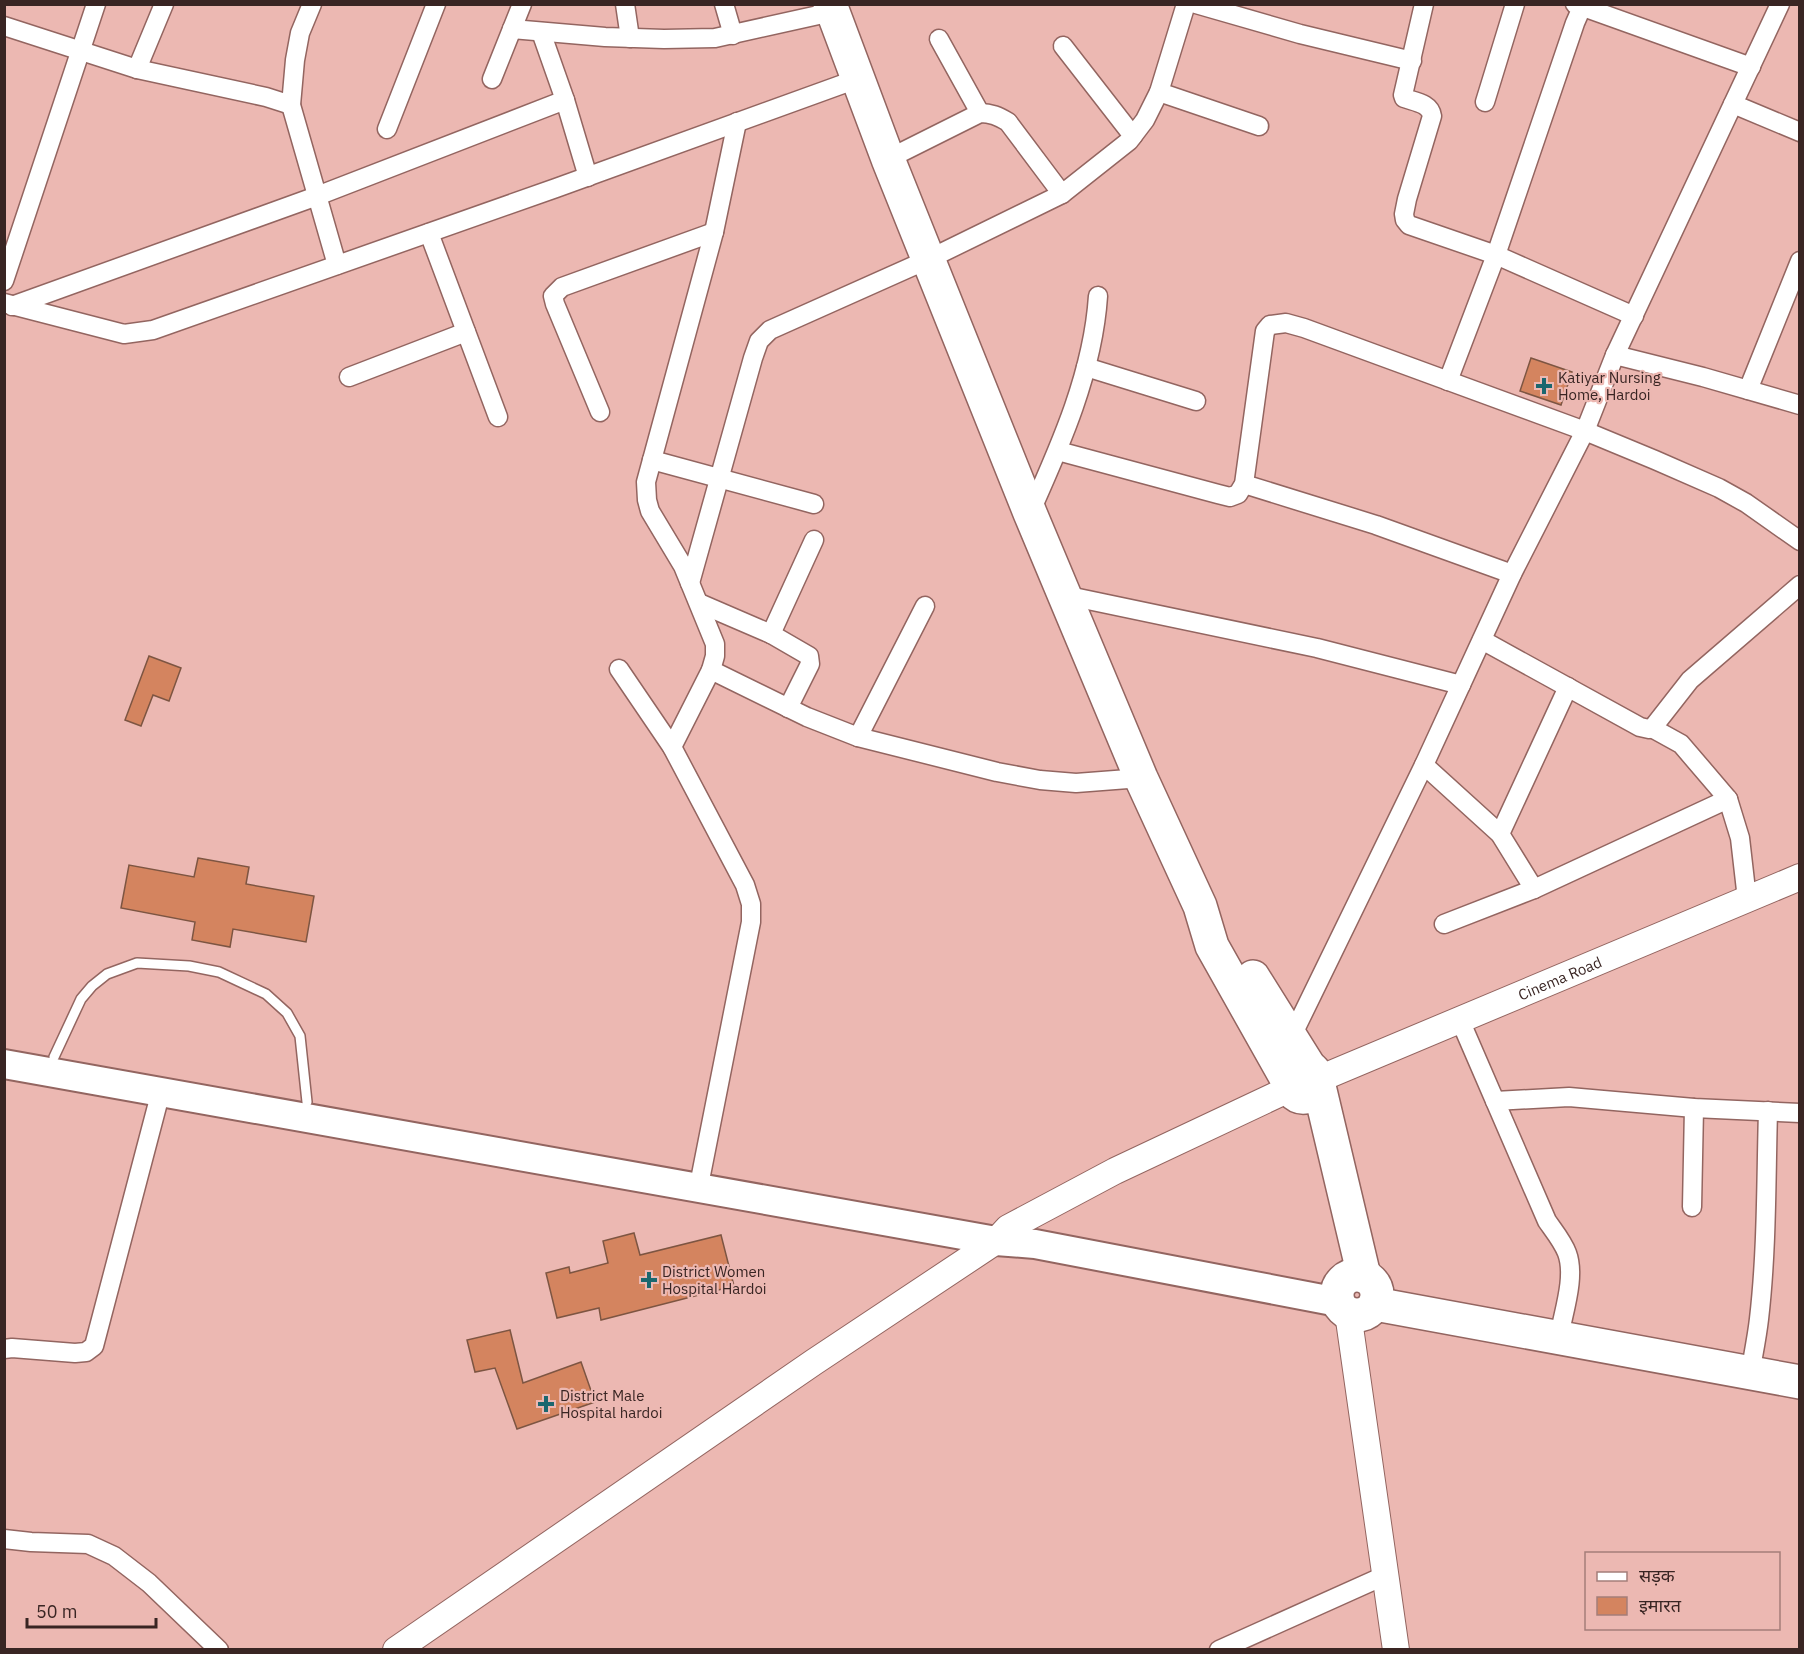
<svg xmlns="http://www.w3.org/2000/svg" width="1804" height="1654" font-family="'IBM Plex Sans','Noto Sans Devanagari',sans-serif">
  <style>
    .building { fill: #d4845f; stroke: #7d5542; stroke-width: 1.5 }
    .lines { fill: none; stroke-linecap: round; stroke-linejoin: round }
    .lane-casing { stroke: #936560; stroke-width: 12 }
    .street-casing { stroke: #936560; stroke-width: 21 }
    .secondary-casing { stroke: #936560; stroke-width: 28 }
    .primary-casing { stroke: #936560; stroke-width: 32 }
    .highway-casing { stroke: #936560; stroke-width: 36 }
    .lane { stroke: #fff; stroke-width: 9 }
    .street { stroke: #fff; stroke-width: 18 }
    .secondary { stroke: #fff; stroke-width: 26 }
    .primary { stroke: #fff; stroke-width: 28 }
    .highway { stroke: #fff; stroke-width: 33 }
    .poi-dot { fill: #1b676f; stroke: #ecb8b2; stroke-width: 2 }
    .labels { text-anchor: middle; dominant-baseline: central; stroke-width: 4.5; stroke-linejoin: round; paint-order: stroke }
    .poi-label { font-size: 15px; fill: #392523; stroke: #ecb8b2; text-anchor: start }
    .street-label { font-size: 15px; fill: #392523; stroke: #ecb8b2 }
  </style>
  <rect width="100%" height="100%" fill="#ecb8b2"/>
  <g class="building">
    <path d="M1531,358l41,14 -11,33 -41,-14z"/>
    <path d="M149,656l32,12 -12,33 -16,-6 -12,31 -16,-6z"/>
    <path d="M198,858l51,9 -3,17 68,12 -8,46 -73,-13 -3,18 -38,-7 3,-18 -74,-14 8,-43 65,12z"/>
    <path d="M634,1233l6,22 81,-20 13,51 -133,34 -2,-12 -42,10 -11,-45 23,-6 1,6 38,-10 -5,-22z"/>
    <path d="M510,1330l13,53 58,-21 14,40 -78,27 -22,-61 -20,4 -8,-32z"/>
  </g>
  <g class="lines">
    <g class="lane-casing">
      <path id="lane" d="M54,1057l27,-58 11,-13 15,-12 30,-11 52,3 30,6 47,22 21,19 13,23 7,66"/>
    </g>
    <g class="street-casing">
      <g id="street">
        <path d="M312,4l-12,29 -5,27 -4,45 46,160"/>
        <path d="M625,4l5,34"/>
        <path d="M724,4l9,31"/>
        <path d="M1196,4l104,30 112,27"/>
        <path d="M1424,4l-21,91 1,3c11,4 26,5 28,18l-25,83 -3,15 1,6 4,5 87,30 138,61"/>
        <path d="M1575,4l176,63"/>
        <path d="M4,26l133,43 129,28 25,8"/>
        <path d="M512,29l93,8 59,2 51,-1 117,-26"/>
        <path d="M541,32l24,68 23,77"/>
        <path d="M939,39l41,74"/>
        <path d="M1063,46l70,90"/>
        <path d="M137,69l27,-65"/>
        <path d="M492,79l30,-75"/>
        <path d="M1159,92l100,34"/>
        <path d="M1485,102l30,-98"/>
        <path d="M1733,104l67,28"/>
        <path d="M387,129l49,-125"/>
        <path d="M888,159l92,-46c11,0 18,3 28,9l54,72"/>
        <path d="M429,233l69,184"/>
        <path d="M4,281l92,-277"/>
        <path d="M4,303l120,31 29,-4 403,-142 301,-109"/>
        <path d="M12,306l305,-110 248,-96"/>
        <path d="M1615,355l88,22 97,28"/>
        <path d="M1086,367l110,34"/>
        <path d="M349,377l117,-45"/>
        <path d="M1448,381l48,-126 79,-232 7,-16"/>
        <path d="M1748,390l52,-129"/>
        <path d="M600,412l-45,-108 -2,-8 9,-9 152,-55"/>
        <path d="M1058,451l160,43 12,3 8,-3 6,-10 21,-153 5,-6 16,-2 18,5 281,103 70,29 64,28 27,15 54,38"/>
        <path d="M652,460l162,44"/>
        <path d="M1244,484l132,41 136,49"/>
        <path d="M1030,513c31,-69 63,-141 68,-217"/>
        <path d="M690,583l63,-225 6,-17 11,-11 159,-71 133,-65 67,-53 16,-21 14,-28 27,-88"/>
        <path d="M1064,595l253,53 144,37"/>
        <path d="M699,603l72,31 38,22 1,8 -22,44"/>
        <path d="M771,634l43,-94"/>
        <path d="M1482,640l158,87 9,2 5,-3 36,-46 110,-95"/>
        <path d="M619,669l53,78 73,138 6,19v18l-50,253"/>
        <path d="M711,670l96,47 51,20 139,35 43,8 36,3 65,-5"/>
        <path d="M1652,728l29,16 47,55 12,39 7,61"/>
        <path d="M858,737l67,-131"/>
        <path d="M672,747l39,-77 4,-14v-12l-32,-78 -33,-55 -3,-11 -1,-18 68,-250 23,-110"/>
        <path d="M1424,765l76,69 34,55"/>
        <path d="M1500,834l68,-147"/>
        <path d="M1444,924l90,-35 194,-90"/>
        <path d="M1460,1020l87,201c7,10 16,21 20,32 9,24 -4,60 -8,84"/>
        <path d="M1291,1038l133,-273 88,-191 73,-143 30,-76 165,-351"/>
        <path d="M1495,1101l74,-4 125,11 106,5"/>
        <path d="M1692,1207l2,-99"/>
        <path d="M4,1349l8,-1 63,5 11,-1 8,-6 67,-255"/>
        <path d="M1750,1374c3,-18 7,-37 9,-55 8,-69 7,-139 9,-208"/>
        <path d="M4,1539l27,3 57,2 26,12 35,27 70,67"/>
        <path d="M1219,1650l167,-75"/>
      </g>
    </g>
    <g class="secondary-casing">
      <g id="secondary">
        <path id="s1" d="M1319,1079l481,-202"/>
        <path d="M1348,1313l48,337"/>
        <path d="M396,1650l418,-288 182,-121 12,-13 107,-57 174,-82"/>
      </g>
    </g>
    <g class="primary-casing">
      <path id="primary" d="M4,1064l992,177 39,3 303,58"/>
    </g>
    <g class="highway-casing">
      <g id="highway">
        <path d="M830,4l58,155 142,354 111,265 59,128 12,40 76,135"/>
        <path d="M1253,977l57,91"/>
        <path d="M1319,1086c-18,30 -46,-9 -20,-18 13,-5 20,7 20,18l45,190"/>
        <circle cx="1357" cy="1295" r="20"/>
        <path d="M1375,1304l425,78"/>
      </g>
    </g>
    <use href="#lane" class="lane"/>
    <use href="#street" class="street"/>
    <use href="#secondary" class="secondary"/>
    <use href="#primary" class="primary"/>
    <use href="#highway" class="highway"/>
  </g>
  <g class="poi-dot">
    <path d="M1541 377h6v6h6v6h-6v6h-6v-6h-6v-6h6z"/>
    <path d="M646 1271h6v6h6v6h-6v6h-6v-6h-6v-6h6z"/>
    <path d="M543 1395h6v6h6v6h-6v6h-6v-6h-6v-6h6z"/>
  </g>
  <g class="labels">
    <g class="poi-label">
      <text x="1558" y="377">Katiyar Nursing<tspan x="1558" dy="17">Home, Hardoi</tspan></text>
      <text x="662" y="1271">District Women<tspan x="662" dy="17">Hospital Hardoi</tspan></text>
      <text x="560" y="1395">District Male<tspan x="560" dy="17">Hospital hardoi</tspan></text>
    </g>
    <g class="street-label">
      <text stroke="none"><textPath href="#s1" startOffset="261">Cinema Road</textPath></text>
    </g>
  </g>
  <rect width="1804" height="1654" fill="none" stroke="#392523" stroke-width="12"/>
  <rect x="1585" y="1552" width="195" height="78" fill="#ecb8b2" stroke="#a47d79" stroke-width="1.5"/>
  <rect x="1597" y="1572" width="30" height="9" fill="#ffffff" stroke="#a47d79" stroke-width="1.5"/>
  <text x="1639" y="1582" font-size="18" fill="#392523">सड़क</text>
  <rect x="1597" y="1597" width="30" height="18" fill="#d4845f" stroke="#a47d79" stroke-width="1.5"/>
  <text x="1639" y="1612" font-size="18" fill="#392523">इमारत</text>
  <path d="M27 1618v9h129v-9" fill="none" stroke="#392523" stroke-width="3"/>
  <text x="36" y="1618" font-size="18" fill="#392523" stroke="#ecb8b2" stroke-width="4.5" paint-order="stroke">50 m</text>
</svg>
